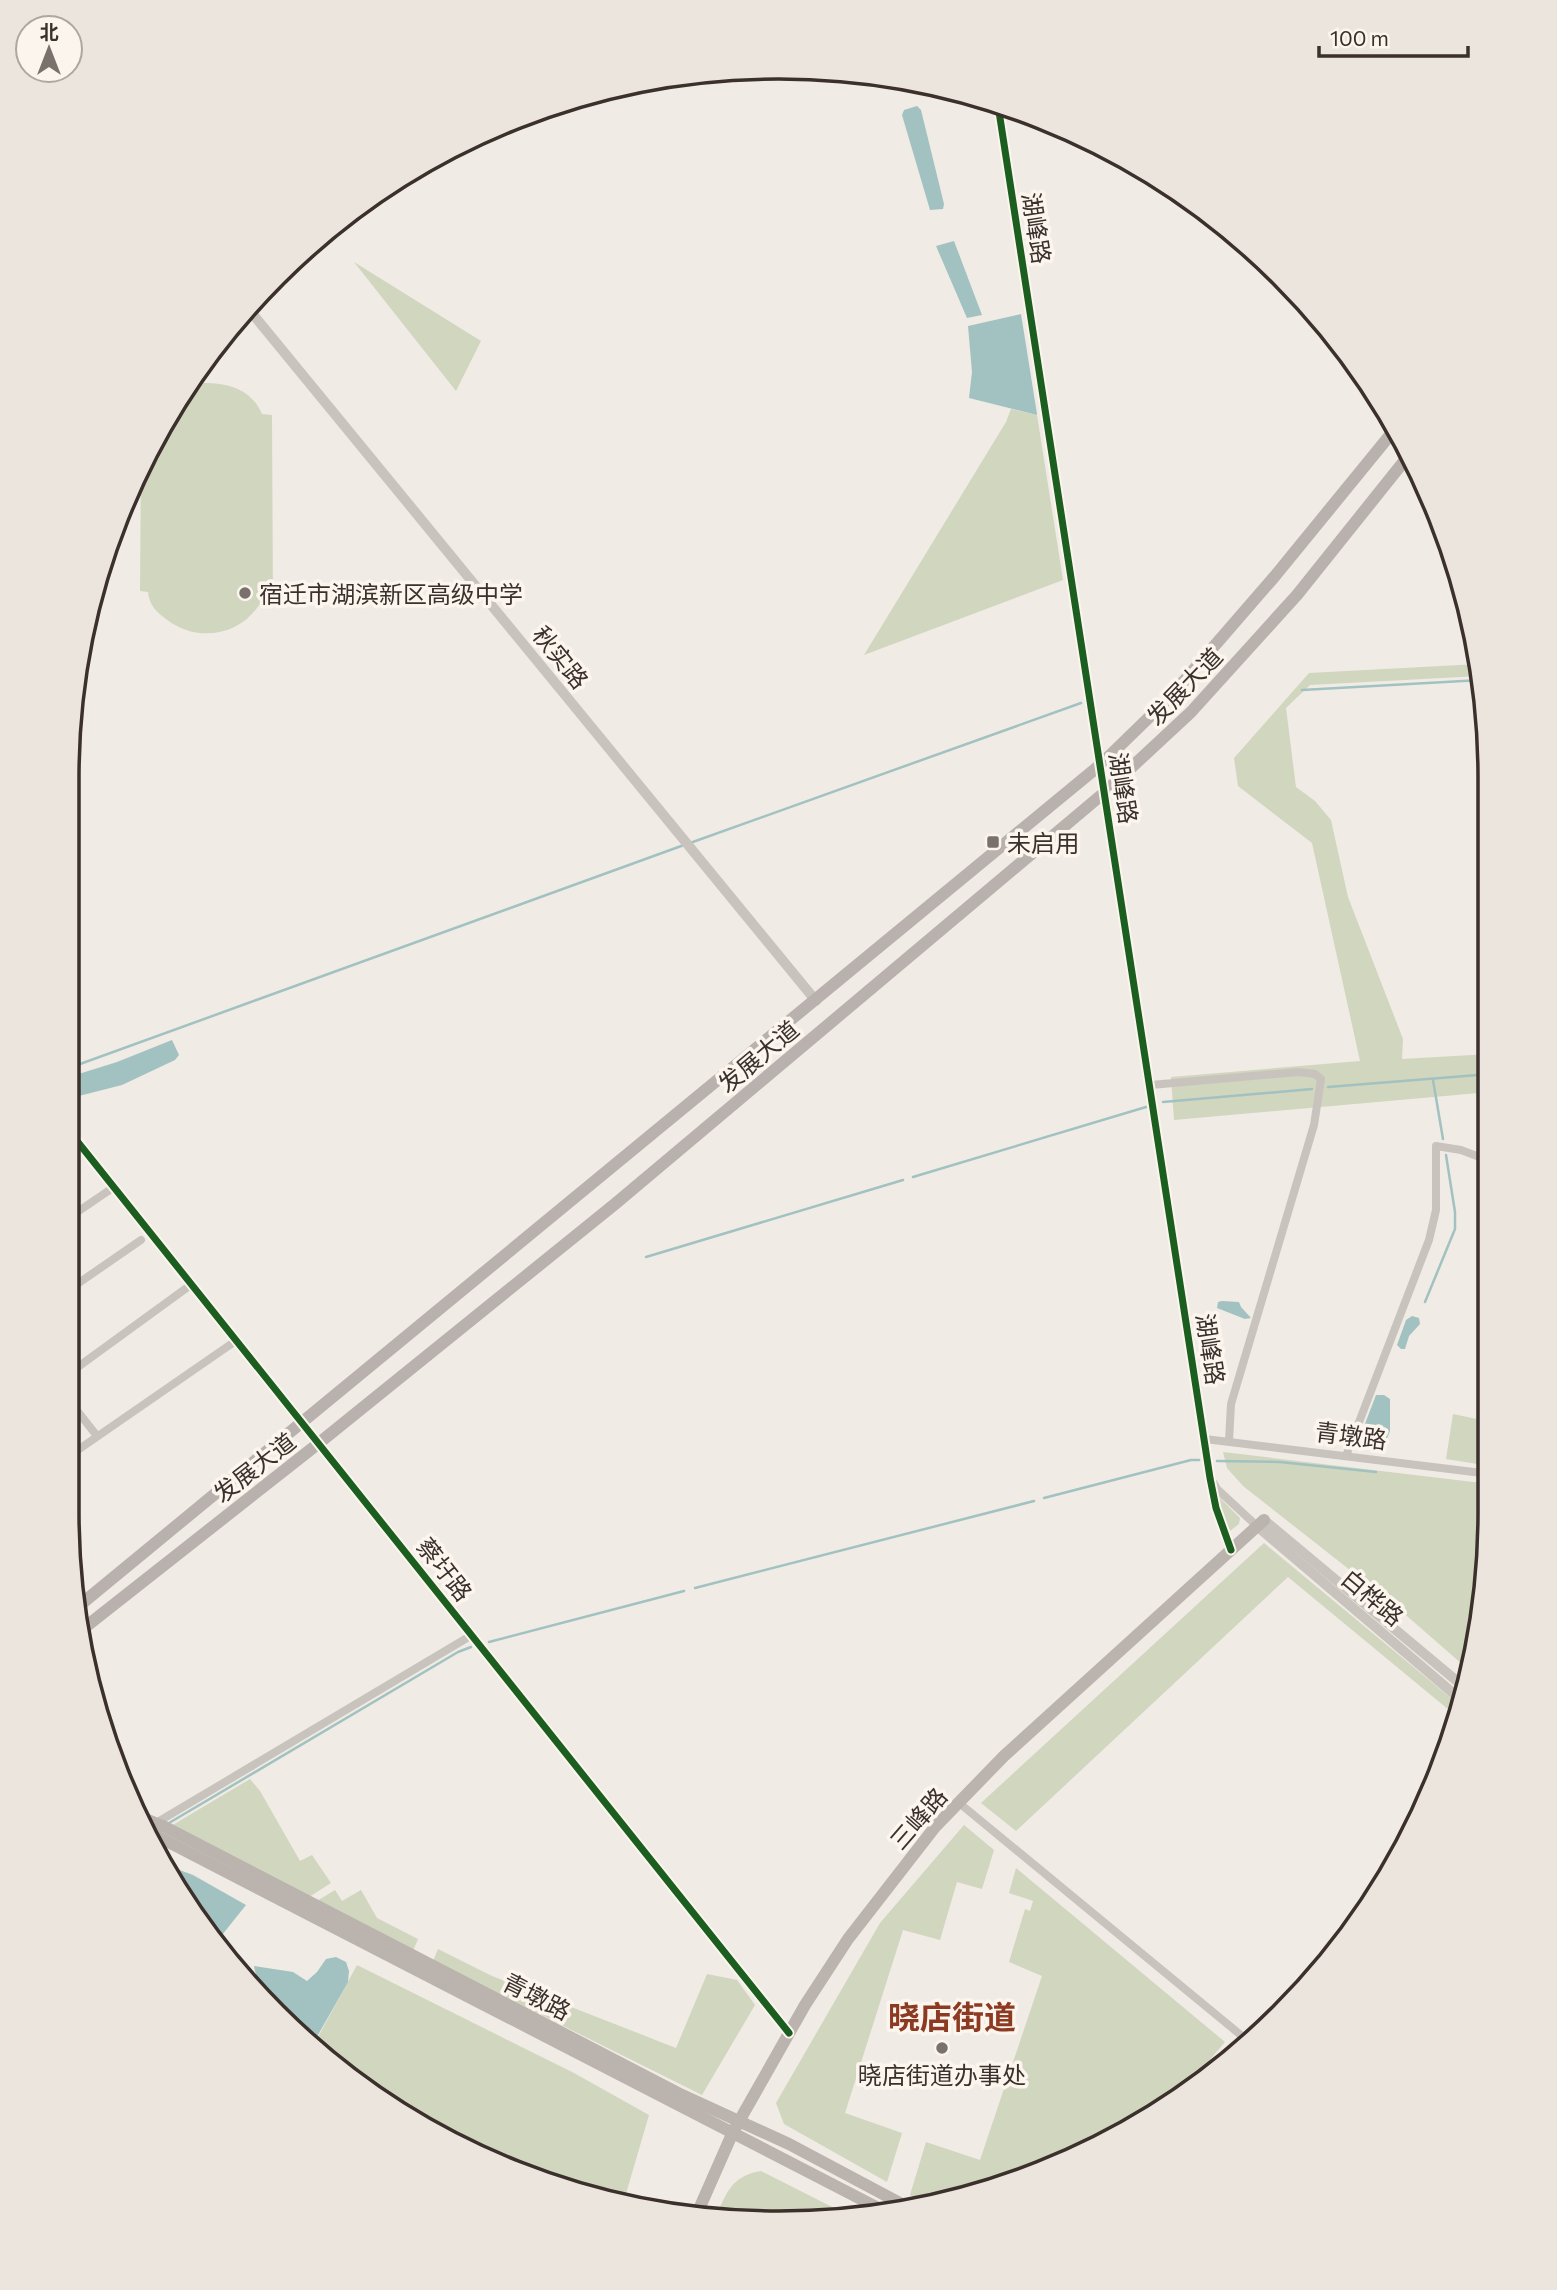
<svg xmlns="http://www.w3.org/2000/svg" width="1557" height="2290" font-family="Commissioner,'Noto Sans SC',sans-serif">
  <style>
    .green { fill: #d1d6bf }
    .water { fill: #a1c2c1 }
    .lines { fill: none; stroke-linecap: round; stroke-linejoin: round }
    .stream { stroke: #a1c2c1; stroke-width: 2.5 }
    .minor { stroke: #c9c3be; stroke-width: 8 }
    .tertiary { stroke: #c9c3be; stroke-width: 10 }
    .secondary { stroke: #bab3ae; stroke-width: 12 }
    .primary { stroke: #b8b1ad; stroke-width: 12 }
    .cycleway-casing { stroke: #fbf5ee; stroke-width: 11 }
    .cycleway { stroke: #1b5e20; stroke-width: 7 }
    .poi-dot { fill: #7a716c; stroke: #fbf5ee; stroke-width: 2.5 }
    .labels { text-anchor: middle; dominant-baseline: central; stroke-width: 7; stroke-linejoin: round; paint-order: stroke }
    .street-label { font-size: 24px; fill: #3b302b; stroke: #fbf5ee }
    .poi-label { font-size: 24px; fill: #3b302b; stroke: #fbf5ee; text-anchor: start }
    .district-label { font-size: 32px; font-weight: bold; fill: #8c3b22; stroke: #fbf5ee }
    .rim { fill: none; stroke: #3b302b; stroke-width: 3.5 }
  </style>
  <rect width="100%" height="100%" fill="#f0ebe5"/>
  <g class="green">
    <path d="M354,262l127,79 -25,50z"/>
    <path d="M203,383c26,0 48,6 59,31l10,1 1,189 -14,1c-20,31 -63,38 -93,14 -10,-7 -17,-15 -18,-27l-8,-1 1,-129 46,-74z"/>
    <path d="M1011,409l26,6 26,165 -199,75 142,-233z"/>
    <path d="M1479,664l1,12 -170,9 -24,23 10,79 19,14 16,19 17,77 55,142 -1,20 88,-5v38l-316,28 -3,-43 189,-16 -48,-218 -74,-57 -4,-28 75,-85z"/>
    <path d="M1490,1406v60l-44,-7 7,-45 33,7z"/>
    <path d="M1223,1452l267,32v28l-13,138 -7,21 -78,-68 -149,-117 -16,-18z"/>
    <path d="M1218,1496l22,22 -1,6 -9,7 -12,-29z"/>
    <path d="M1264,1543l194,161 -3,11 -167,-138 -272,254 -35,-28z"/>
    <path d="M250,1779l10,12 40,70 12,-6 19,28 -22,14 -138,-71z"/>
    <path d="M964,1825l30,25 -12,39 -25,-7 -17,58 -37,-10 -58,183 57,20 -15,49 -103,-58 -8,-21 104,-180z"/>
    <path d="M1016,1868l209,174 -41,48 -50,38 -83,41 -121,37 -20,-11 16,-53 54,18 62,-184 -33,-14 16,-53 5,2 3,-10 -24,-8z"/>
    <path d="M335,1890l7,11 19,-11 16,28 41,21 -5,12 -96,-50z"/>
    <path d="M438,1949l54,27 184,72 31,-74 30,6 18,25 -53,90 -269,-134z"/>
    <path d="M357,1965l217,108 75,42 -26,89 -26,-4 -116,-45 -136,-79 -33,-28z"/>
    <path d="M761,2171l85,43 -114,8 -17,-3c11,-24 15,-43 46,-48z"/>
  </g>
  <g class="water">
    <path d="M917,106l4,4 23,94 -1,5 -13,1 -28,-95 2,-5z"/>
    <path d="M954,241l28,74 -15,3 -31,-72z"/>
    <path d="M1021,314l16,100v1l-68,-17 3,-26 -4,-46z"/>
    <path d="M172,1040l7,15 -4,5 -53,25 -51,13 -2,-2v-19l48,-15z"/>
    <path d="M1222,1301l17,1 2,5 10,11 -6,1 -28,-11 1,-6z"/>
    <path d="M1412,1316l7,2 1,6 -11,12 -4,13h-4l-4,-4 9,-25z"/>
    <path d="M1376,1395h8l6,4v32l-4,10c-8,4 -15,5 -23,-2v-10z"/>
    <path d="M166,1865l27,10 53,30 -24,30 -16,-4 -19,-24z"/>
    <path d="M336,1957l10,5 3,9 -1,11 -34,60 -4,3 -43,-39 5,-14c-11,-7 -16,-13 -18,-26l39,6 14,9 10,-9 9,-13z"/>
  </g>
  <g class="lines">
    <g class="stream">
      <path d="M1302,690l179,-10"/>
      <path d="M690,843l391,-140"/>
      <path d="M69,1068l615,-223"/>
      <path d="M1433,1080l10,59"/>
      <path d="M1328,1087l162,-13"/>
      <path d="M1163,1102l149,-13"/>
      <path d="M913,1177l233,-70"/>
      <path d="M646,1257l257,-77"/>
      <path d="M1425,1302l30,-73v-17l-9,-57"/>
      <path d="M1217,1461l63,1 96,10"/>
      <path d="M1044,1498l147,-38h8"/>
      <path d="M695,1588l339,-87"/>
      <path d="M489,1642l195,-51"/>
      <path d="M169,1823l289,-171 13,-5"/>
    </g>
    <g class="minor">
      <path d="M998,105l212,1373 6,30 15,42"/>
      <path d="M1151,1085l147,-13 17,2 6,5 -7,46 -83,279 -2,37"/>
      <path d="M69,1131l720,902"/>
      <path d="M70,1217l44,-30"/>
      <path d="M70,1289l71,-49"/>
      <path d="M71,1372l121,-88"/>
      <path d="M71,1403l26,33"/>
      <path d="M1205,1439l285,35"/>
      <path d="M72,1454l165,-114"/>
      <path d="M1346,1456l83,-216 7,-30v-64l25,4 29,11"/>
      <path d="M1213,1482l4,7 41,38"/>
      <path d="M958,1802l290,239"/>
      <path d="M156,1823l316,-188"/>
    </g>
    <g class="tertiary">
      <path d="M247,307l569,694"/>
      <path d="M1264,1520l200,167"/>
      <path d="M1258,1527l202,172"/>
    </g>
    <g class="secondary">
      <path d="M143,1818l22,9 517,268 107,49 124,66"/>
      <path d="M149,1832l737,380"/>
      <path d="M696,2216l37,-84 72,-127 43,-66 87,-112 69,-71 260,-236"/>
    </g>
    <g class="primary">
      <path d="M74,1610l1026,-845 71,-69 104,-120 120,-147"/>
      <path d="M79,1632l240,-189 296,-239 490,-412 86,-80 106,-117 112,-140"/>
    </g>
    <g class="cycleway-casing">
      <g id="cycleway">
        <path d="M998,105l212,1373 6,30 15,42"/>
        <path d="M69,1131l720,902"/>
      </g>
    </g>
    <use href="#cycleway" class="cycleway"/>
  </g>
  <g class="poi-dot">
    <circle cx="245" cy="593" r="7"/>
    <rect x="986" y="835" width="14" height="14" rx="3.5"/>
    <circle cx="942" cy="2048" r="7"/>
  </g>
  <g class="labels">
    <g class="street-label">
      <text transform="translate(1037 228) rotate(81)">湖峰路</text>
      <text transform="translate(561 657) rotate(51)">秋实路</text>
      <text transform="translate(1184 686) rotate(-46)">发展大道</text>
      <text transform="translate(1124 788) rotate(81)">湖峰路</text>
      <text transform="translate(758 1056) rotate(-40)">发展大道</text>
      <text transform="translate(1211 1349) rotate(81)">湖峰路</text>
      <text transform="translate(1351 1435) rotate(7)">青墩路</text>
      <text transform="translate(254 1467) rotate(-38)">发展大道</text>
      <text transform="translate(445 1569) rotate(52)">蔡圩路</text>
      <text transform="translate(1373 1597) rotate(40)">白桦路</text>
      <text transform="translate(918 1818) rotate(-49)">三峰路</text>
      <text transform="translate(537 1996) rotate(27)">青墩路</text>
    </g>
    <g class="poi-label">
      <text x="259" y="593">宿迁市湖滨新区高级中学</text>
      <text x="1007" y="842">未启用</text>
      <text x="942" y="2074" text-anchor="middle">晓店街道办事处</text>
    </g>
    <g class="district-label">
      <text x="952" y="2016">晓店街道</text>
    </g>
  </g>
  <path d="M0 0H1557V2290H0ZM778 79H779A699 699 0 0 1 1478 778V1512A699 699 0 0 1 779 2211H778A699 699 0 0 1 79 1512V778A699 699 0 0 1 778 79Z" fill="#ece5de" fill-rule="evenodd"/>
  <path class="rim" d="M778 79H779A699 699 0 0 1 1478 778V1512A699 699 0 0 1 779 2211H778A699 699 0 0 1 79 1512V778A699 699 0 0 1 778 79Z"/>
  <g transform="translate(49 49)"><circle r="33" fill="#fbf5ee" stroke="#aea6a0" stroke-width="2"/>
  <path d="M0-5L12 26L0 18L-12 26Z" fill="#7a716c"/>
  <text y="-10" font-size="19" font-weight="bold" text-anchor="middle" fill="#3b302b">北</text>
  </g>
  <path d="M1319 46v10h149v-10" fill="none" stroke="#3b302b" stroke-width="3.5"/>
  <text x="1330" y="46" font-size="21" fill="#3b302b" stroke="#fbf5ee" stroke-width="5" paint-order="stroke">100 m</text>
</svg>
